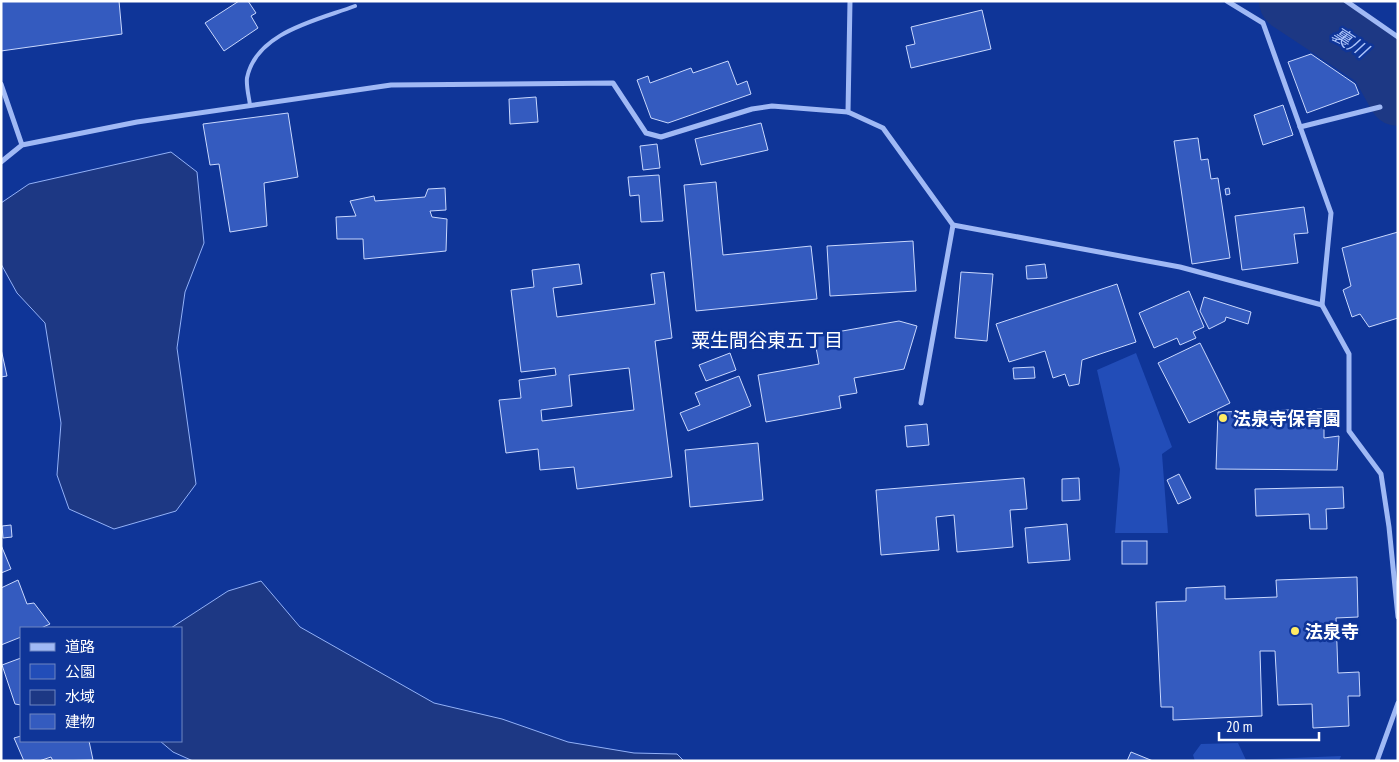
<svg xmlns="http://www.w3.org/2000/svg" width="1399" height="762" font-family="'PT Sans Narrow','Noto Sans JP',sans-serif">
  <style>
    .green { fill: #224db8 }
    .water { fill: #1d3884; stroke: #92b1f8 }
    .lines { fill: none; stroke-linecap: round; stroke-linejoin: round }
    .river { stroke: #1d3884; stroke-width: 60 }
    .building { fill: #345bbf; stroke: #c9d8fe; fill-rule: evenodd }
    .lane { stroke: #a0b9f5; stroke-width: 4 }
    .street { stroke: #a0b9f5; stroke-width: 5 }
    .poi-dot { fill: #ffeb64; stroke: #0f3598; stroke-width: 2 }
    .labels { text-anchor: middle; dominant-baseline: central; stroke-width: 5; stroke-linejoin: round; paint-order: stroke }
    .poi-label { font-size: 18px; font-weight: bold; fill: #fff; stroke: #0f3598; text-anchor: start }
    .water-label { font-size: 19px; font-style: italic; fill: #adc4fb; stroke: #0f3598 }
    .neighbourhood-label { font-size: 19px; fill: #fff; stroke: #0f3598 }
  </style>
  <rect width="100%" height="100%" fill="#0f3598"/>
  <g class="green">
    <path d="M1136,353l36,94 -10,7 6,79h-53l5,-64 -23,-99z"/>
    <path d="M1238,743l8,17 95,-4 -2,5h-144l-2,-6 8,-11z"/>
  </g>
  <g class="water">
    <path d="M171,152l26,20 7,71 -19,49 -8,56 19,136 -20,27 -62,18 -45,-20 -12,-34 4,-52 -16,-100 -28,-30 -16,-29v-61l28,-19z"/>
    <path d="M261,581l39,46 134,76 68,16 66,23 66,11 43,1 7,7h-491l-20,-9 -13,-11h21v-113h-10l57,-37z"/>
  </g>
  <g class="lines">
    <path class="river" d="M1289,1l89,59 20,36"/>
  </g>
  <g class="building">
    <path d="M1,1h118l3,33 -121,17z"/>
    <path d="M239,1h9l8,12 -5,3 7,12 -34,23 -19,-28z"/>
    <path d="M982,10l9,39 -80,19 -5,-22 9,-2 -4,-17z"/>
    <path d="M1311,54l44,30 4,10 -52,19 -19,-51z"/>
    <path d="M728,61l9,24 10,-4 4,13 -83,29 -17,-5 -14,-38 11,-4 2,7 41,-15 2,5z"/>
    <path d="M536,97l2,25 -28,2 -1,-25z"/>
    <path d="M1283,105l10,30 -30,10 -9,-30z"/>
    <path d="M288,113l10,64 -34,6 3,43 -37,6 -11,-68 -9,1 -7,-41z"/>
    <path d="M761,123l7,27 -67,15 -6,-26z"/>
    <path d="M1198,138l3,22 7,-1 3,20 7,-1 12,80 -38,6 -18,-123z"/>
    <path d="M657,144l3,24 -17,2 -3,-24z"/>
    <path d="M659,175l4,46 -22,1 -2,-27 -9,1 -2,-19z"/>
    <path d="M716,182l7,73 88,-9 6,53 -121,12 -12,-126z"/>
    <path d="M445,188l1,22 -16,1 2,6 15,2 -1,32 -82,8 -1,-20h-26l-1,-22 20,-1 -6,-15 24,-5 1,5 50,-4 3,-8z"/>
    <path d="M1229,188l1,6 -4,1 -1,-6z"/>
    <path d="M1304,207l4,26 -14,1 4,29 -56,7 -7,-54z"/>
    <path d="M1398,232v86l-29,9 -9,-13 -8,3 -9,-27 8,-4 -9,-38z"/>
    <path d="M913,241l3,50 -86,5 -3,-50z"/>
    <path d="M579,264l3,20 -29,4 4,29 98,-13 -4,-30 13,-2 8,66 -17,3 17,136 -95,12 -3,-22 -34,3 -2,-21 -32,4 -7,-53 22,-2 -2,-18 37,-5 -1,-7 -34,4 -10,-82 23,-3 -2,-17zM629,368l5,42 -92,11 -1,-11 31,-4 -3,-31z"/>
    <path d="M1045,264l2,14 -20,1 -1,-13z"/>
    <path d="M961,272l32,2 -6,67 -32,-3z"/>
    <path d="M1117,284l19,58 -54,18 -3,24 -10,2 -4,-12 -12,4 -8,-27 -36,11 -13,-38z"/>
    <path d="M1189,291l15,36 -11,5 3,6 -16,7 -3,-7 -23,10 -15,-35z"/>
    <path d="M1204,297l47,15 -3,12 -22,-7 -1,4 -16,8 -9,-18z"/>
    <path d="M899,321l18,5 -13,43 -50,9 3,15 -18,3 2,12 -75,14 -8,-47 61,-11 -5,-28z"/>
    <path d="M1200,343l30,60 -41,20 -31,-60z"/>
    <path d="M1,349l6,27 -6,1z"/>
    <path d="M730,353l6,17 -30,11 -7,-16z"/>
    <path d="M1034,367l1,11 -21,1 -1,-11z"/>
    <path d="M739,376l12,30 -63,25 -8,-18 20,-8 -5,-12z"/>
    <path d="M1324,409v29l15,-2 -2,34 -121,-1 2,-57z"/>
    <path d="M927,424l2,21 -22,2 -2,-21z"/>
    <path d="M758,443l5,57 -73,7 -5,-57z"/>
    <path d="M1179,474l12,24 -13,6 -11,-24z"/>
    <path d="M1024,478l3,31 -17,1 3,37 -56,5 -3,-37 -18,2 3,33 -58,5 -5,-65z"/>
    <path d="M1079,478l1,22 -18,1v-22z"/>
    <path d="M1343,487l1,21 -18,1 1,20h-17l-1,-15 -53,2 -1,-27z"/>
    <path d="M1067,524l3,36 -42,3 -3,-35z"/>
    <path d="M11,525l1,12 -9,1 -1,-12z"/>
    <rect x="1122" y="541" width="25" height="23"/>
    <path d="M1,545l10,24 -10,4z"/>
    <path d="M1357,577l1,40 -22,1 2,55 21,-1 1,24h-12l1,30 -36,2 -1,-24 -34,1 -3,-54h-15l2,65 -89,4v-13h-12l-5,-105 30,-1v-13l39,-2v13l52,-2 -1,-17z"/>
    <path d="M18,580l9,24 7,-1 16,21 -9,4h-20v9l-20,8v-57z"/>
    <path d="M21,658v47l-6,-1 -13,-39z"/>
    <path d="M21,736v5h68l4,19 -40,1 -2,-4 -12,4h-15l-10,-23z"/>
    <path d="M1131,752l22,9h-26z"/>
  </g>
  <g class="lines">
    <path class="lane" d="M250,105c-1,-8 -4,-19 -3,-27 9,-46 71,-58 108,-72"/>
    <g class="street">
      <path d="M850,1l-2,111 35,16 70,97 -32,178"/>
      <path d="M1227,1l36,22 68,190 -9,92 27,49v77l32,43 8,53 9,90"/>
      <path d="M1346,1l52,36"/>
      <path d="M1,84l21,61"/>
      <path d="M1300,127l80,-20"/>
      <path d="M1,162l21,-17 115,-23 254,-37 222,-2 33,50 15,4 91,-28 20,-3 76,6"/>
      <path d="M953,225l227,42 142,38"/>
      <path d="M1377,761l21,-58"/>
    </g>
  </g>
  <g class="poi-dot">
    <circle cx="1223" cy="418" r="5"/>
    <circle cx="1295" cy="631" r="5"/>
  </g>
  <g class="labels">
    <g class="poi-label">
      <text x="1233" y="418">法泉寺保育園</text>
      <text x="1305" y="631">法泉寺</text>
    </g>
    <g class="water-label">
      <text transform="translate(1350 42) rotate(33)">裏川</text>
    </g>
    <g class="neighbourhood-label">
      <text x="767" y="340">粟生間谷東五丁目</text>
    </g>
  </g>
  <rect width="1399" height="762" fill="none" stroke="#ffffff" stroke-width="5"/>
  <rect x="20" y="627" width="162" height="115" fill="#0f3598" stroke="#6f86c1"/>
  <rect x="30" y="643" width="25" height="8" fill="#a0b9f5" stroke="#6f86c1"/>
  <text x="65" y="652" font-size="15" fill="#ffffff">道路</text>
  <rect x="30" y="664" width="25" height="15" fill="#224db8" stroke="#6f86c1"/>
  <text x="65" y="677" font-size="15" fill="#ffffff">公園</text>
  <rect x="30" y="690" width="25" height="15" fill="#1d3884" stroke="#6f86c1"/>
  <text x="65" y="702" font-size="15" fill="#ffffff">水域</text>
  <rect x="30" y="714" width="25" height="15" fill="#345bbf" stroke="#6f86c1"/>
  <text x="65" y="727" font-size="15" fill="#ffffff">建物</text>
  <path d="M1219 732v8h100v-8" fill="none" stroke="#ffffff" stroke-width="2.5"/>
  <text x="1226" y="732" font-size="15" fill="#ffffff" stroke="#0f3598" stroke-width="4" paint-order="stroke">20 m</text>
</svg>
